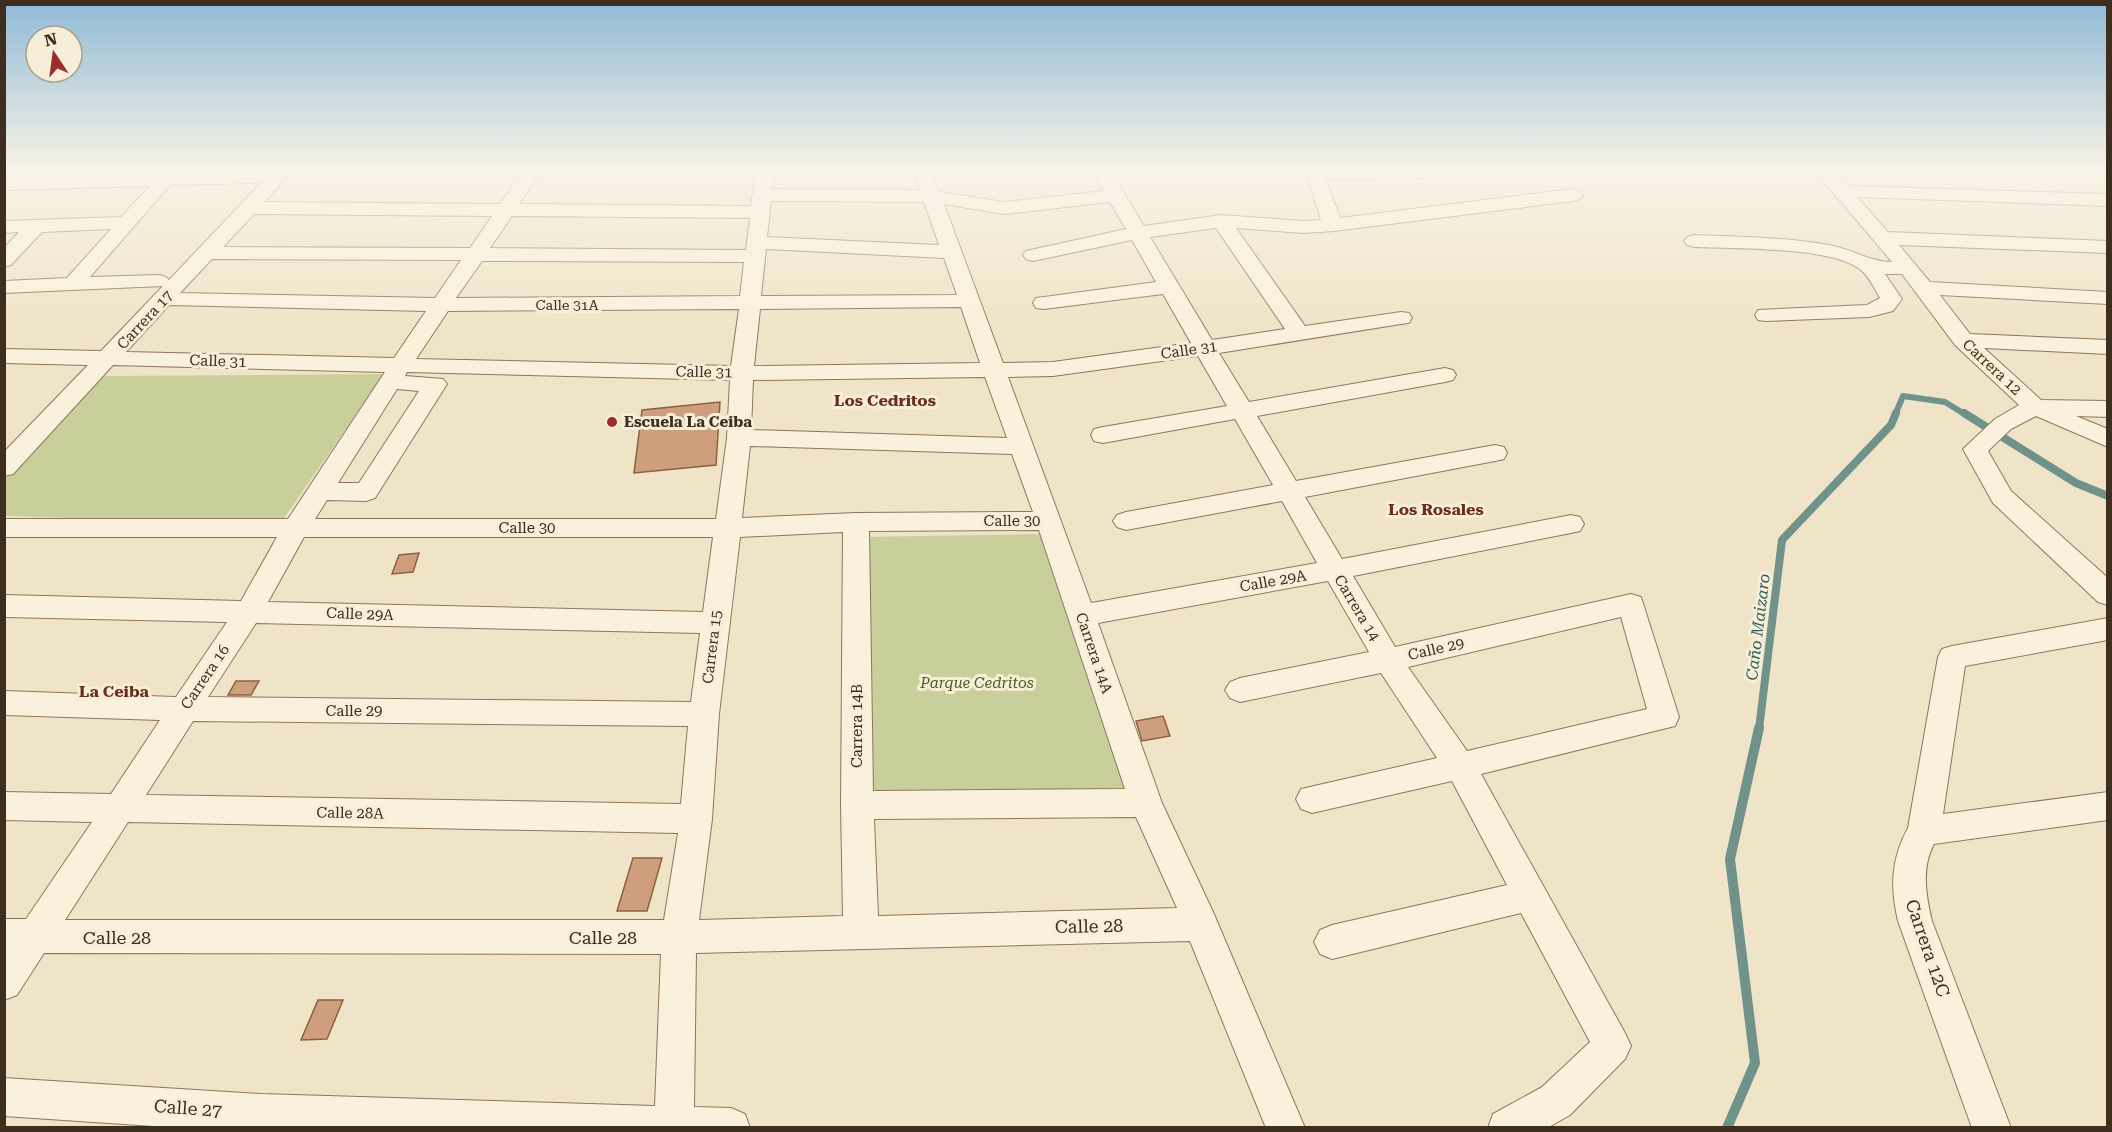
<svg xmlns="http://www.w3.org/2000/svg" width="2112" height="1132" font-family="'Roboto Serif',serif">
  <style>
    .green { fill: #c9cf9b }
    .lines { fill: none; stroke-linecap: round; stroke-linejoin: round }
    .stream-far2 { stroke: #6f938a; stroke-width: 6 }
    .stream-far1 { stroke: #6f938a; stroke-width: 8 }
    .stream { stroke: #6f938a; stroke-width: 10 }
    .building { fill: #cf9f7d; stroke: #8d5f41; stroke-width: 1.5 }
    .minor-casing { stroke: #8d765c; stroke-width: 2 }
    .minor { fill: #faf1dc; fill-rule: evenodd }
    .poi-dot { fill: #9e2a2b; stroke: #f7eed8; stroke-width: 2 }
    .labels { text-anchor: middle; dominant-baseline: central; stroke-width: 6; stroke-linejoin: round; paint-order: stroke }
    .far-street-label { font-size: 14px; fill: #3d2e20; stroke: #f7eed8 }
    .street-label { font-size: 15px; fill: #3d2e20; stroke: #f7eed8 }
    .poi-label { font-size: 15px; font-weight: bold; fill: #3d2e20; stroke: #f7eed8; text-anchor: start }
    .park-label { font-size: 15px; font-style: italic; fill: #4d5a26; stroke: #f7eed8 }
    .neighbourhood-label { font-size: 16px; font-weight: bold; fill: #6b2e1e; stroke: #f7eed8 }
    .water-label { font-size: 16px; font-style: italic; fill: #2f5d5a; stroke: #f7eed8 }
    .near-street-label { font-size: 18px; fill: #3d2e20; stroke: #f7eed8 }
  </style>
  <rect width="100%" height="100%" fill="#f0e4c8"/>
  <g class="green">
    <path d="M384,374l-104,150 -275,-8v-41l74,-77 25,-22z"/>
    <path d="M1049,534l97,268h-285l-4,-265z"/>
  </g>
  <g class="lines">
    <path class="stream-far2" d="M1895,415l8,-19 42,6 21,13"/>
    <g class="stream-far1">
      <path d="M1964,413l112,70 32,13"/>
      <path d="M1759,729l23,-189 109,-115 5,-12"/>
    </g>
    <path class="stream" d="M1727,1128l28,-65 -25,-204 29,-131"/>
  </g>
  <g class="building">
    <path d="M720,402l-4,63 -82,8 8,-63z"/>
    <path d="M419,553l-6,19 -21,2 7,-19z"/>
    <path d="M236,681h23l-8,14h-23z"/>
    <path d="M1163,716l7,20 -28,5 -6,-20z"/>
    <path d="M633,858h29l-15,53h-30z"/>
    <path d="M318,1000h25l-16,39 -26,1z"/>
  </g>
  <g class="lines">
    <g class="minor-casing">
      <g id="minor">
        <path d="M274,170h19l-29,32 236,2 20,-28h-107l-7,-2 -2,-4h370l-2,19 148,1 -7,-20h18l8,22 65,10 100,-11 -12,-21h18l34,56 77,-11 82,6 18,-1 -16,-50h221l-2,4 -7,2 -191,4 14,38 233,-29 7,2 3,4 -3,4 -7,2 -239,30 -31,2 -67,-5 69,98 96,-14 8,1 3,5 -3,5 -8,1 -182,29 30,49 196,-34 8,2 3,5 -3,5 -8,2 -188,34 39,65 199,-36 9,2 3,6 -3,6 -9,2 -190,36 37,62 229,-44 9,2 4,7 -4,7 -9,2 -218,43 42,71 236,-53 10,3 38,120 -4,9 -194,48 144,259 6,13 -6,13 -55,56 -23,13h-59l5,-14 49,-27 48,-45 -69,-129 -189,46 -12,-5 -6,-12 6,-12 12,-5 175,-40 -55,-104 -140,32 -11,-4 -5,-10 5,-10 136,-31 -56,-85 -141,29 -10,-4 -5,-8 5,-8 10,-4 129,-26 -41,-71 -230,42 64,180 51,109 92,216h-39l-76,-187 -494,12 -2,154 37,1 14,6 5,14h-567l-179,-12v-38l257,16 394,12 6,-152 -617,-1 -27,42 -13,5v-81h22l66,-97 -88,-2v-28l107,2 49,-74 -156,-5v-24l172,6 51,-75 -223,-5v-22l237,6 36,-64h-273v-18h284l97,-147 -272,-7 -100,109 -9,2v-24l84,-87 -84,-2v-14l97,2 62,-65 -159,7v-12l63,-3 44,-49 -69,3 -31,33 -7,2v-19l15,-16 -15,1v-12l117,-4 29,-31 -146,4v-12zM538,176l217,1 -4,29 -232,-2zM261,183l-92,97 -3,-3 -7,-2 -69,2 80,-92zM771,201l153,1 15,43 -172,-8zM1110,202l16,27 -100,22 -3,4 3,4 7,2 99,-21 24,42 -112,15 -8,1 -3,5 3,5 8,1 119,-15 28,49 -138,19 -50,1 -59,-159 60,10zM254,214l238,2 -22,32 -247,-1zM512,216l238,2 -4,32 -256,-2zM1216,228l69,101 -73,11 -62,-103zM766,249l178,9 13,37 -196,1zM212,259l249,1 -26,38 -255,-5zM482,261l262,1 -4,34 -284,2zM169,305l257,6 -32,47 -268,-6zM961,307l19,56 -226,3 6,-57zM739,309l-8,57 -315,-7 32,-48zM1198,356l29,50 -124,21 -9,2 -3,6 3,6 9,2 132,-24 38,66 -147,27 -9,3 -4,6 4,6 9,3 156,-29 35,62 -226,40 -83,-226 45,-1zM407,372l323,8 -3,58 -11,81h-401l12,-19 39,1 9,-3 72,-114 -4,-5 -38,-3zM985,377l22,61 -256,-8 2,-50zM397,389l22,2 -60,92h-21zM750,446l262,8 21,58 -177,1 -114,5zM1039,530l86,259 -252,2 -4,-260zM843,532l-2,273 2,111 -144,4 13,-101 7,-105 21,-177zM304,537h409l-10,75 -435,-10zM1621,617l26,92 -180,42 -59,-84zM256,623l444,10 -9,69 -483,-5zM193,721l495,5 -7,78 -535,-9zM1136,817l41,91 -299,8 -4,-97zM128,822l550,11 -14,87h-599z"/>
        <path d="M1814,170h19l14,16 261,8v12l-251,-9 31,35 220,9v12l-209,-8 31,37 178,10v12l-168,-9 30,39 138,6v14l-124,-6 57,52 67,1v16l-32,-1 32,13v18l-72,-31 -25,13 -23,22 23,40 97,87v27l-10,-3 -105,-99 -30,-54 32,-30 24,-14 -64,-60 -53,-71h-17l17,25 -9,12 -24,6 -103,4 -8,-1 -3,-5 3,-5 109,-5 13,-7c-5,-8 -10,-20 -18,-27 -27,-25 -129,-22 -168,-24l-7,-2 -3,-4 3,-4 7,-2c45,2 91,2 135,10 23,4 41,17 63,17z"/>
        <path d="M2108,618v22l-143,26 -22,148 165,-22v28l-174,24c-13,24 -8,52 -2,77l79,207h-39l-74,-207c-8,-34 -7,-62 10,-93l30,-171 4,-8 10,-3z"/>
      </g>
    </g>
    <use href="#minor" class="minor"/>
  </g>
  <linearGradient id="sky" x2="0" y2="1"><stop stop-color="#8fbad6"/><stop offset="0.52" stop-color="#f8f3e6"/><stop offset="1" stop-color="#f8f3e6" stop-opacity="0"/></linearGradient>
  <rect width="2112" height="328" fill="url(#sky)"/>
  <circle class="poi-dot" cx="612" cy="422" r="6"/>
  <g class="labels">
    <g class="far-street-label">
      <text x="567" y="305">Calle 31A</text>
    </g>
    <g class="street-label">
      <text transform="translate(145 320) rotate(-47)">Carrera 17</text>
      <text transform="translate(1189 350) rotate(-8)">Calle 31</text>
      <text transform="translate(218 361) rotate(2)">Calle 31</text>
      <text transform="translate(1992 367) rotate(43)">Carrera 12</text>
      <text transform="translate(704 372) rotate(1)">Calle 31</text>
      <text x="1012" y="521">Calle 30</text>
      <text x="527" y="528">Calle 30</text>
      <text transform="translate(1273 581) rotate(-10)">Calle 29A</text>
      <text transform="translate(1357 608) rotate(59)">Carrera 14</text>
      <text transform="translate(360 614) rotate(2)">Calle 29A</text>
      <text transform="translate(712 647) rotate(-83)">Carrera 15</text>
      <text transform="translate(1436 649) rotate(-13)">Calle 29</text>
      <text transform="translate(1094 653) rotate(71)">Carrera 14A</text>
      <text transform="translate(205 677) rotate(-56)">Carrera 16</text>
      <text x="354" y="711">Calle 29</text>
      <text transform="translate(857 726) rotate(-90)">Carrera 14B</text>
      <text transform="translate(350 813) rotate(1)">Calle 28A</text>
    </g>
    <g class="poi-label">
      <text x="624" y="422">Escuela La Ceiba</text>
    </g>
    <g class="park-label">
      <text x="977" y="683">Parque Cedritos</text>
    </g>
    <g class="neighbourhood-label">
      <text x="885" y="400">Los Cedritos</text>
      <text x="1436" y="509">Los Rosales</text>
      <text x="114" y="691">La Ceiba</text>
    </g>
    <g class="water-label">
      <text transform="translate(1758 627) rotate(-83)">Caño Maizaro</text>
    </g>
    <g class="near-street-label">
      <text transform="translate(1089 926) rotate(-1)">Calle 28</text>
      <text x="117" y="937">Calle 28</text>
      <text x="603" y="937">Calle 28</text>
      <text transform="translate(1928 948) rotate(71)">Carrera 12C</text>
      <text transform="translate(188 1108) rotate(4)">Calle 27</text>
    </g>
  </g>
  <rect width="2112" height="1132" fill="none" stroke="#3d2e20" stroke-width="12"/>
  <g transform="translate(54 54) rotate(347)"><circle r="28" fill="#f7eed8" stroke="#ada18e" stroke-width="1.5"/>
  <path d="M0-4.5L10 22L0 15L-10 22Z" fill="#9e2a2b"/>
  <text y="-9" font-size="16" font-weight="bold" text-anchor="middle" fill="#3d2e20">N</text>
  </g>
</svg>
